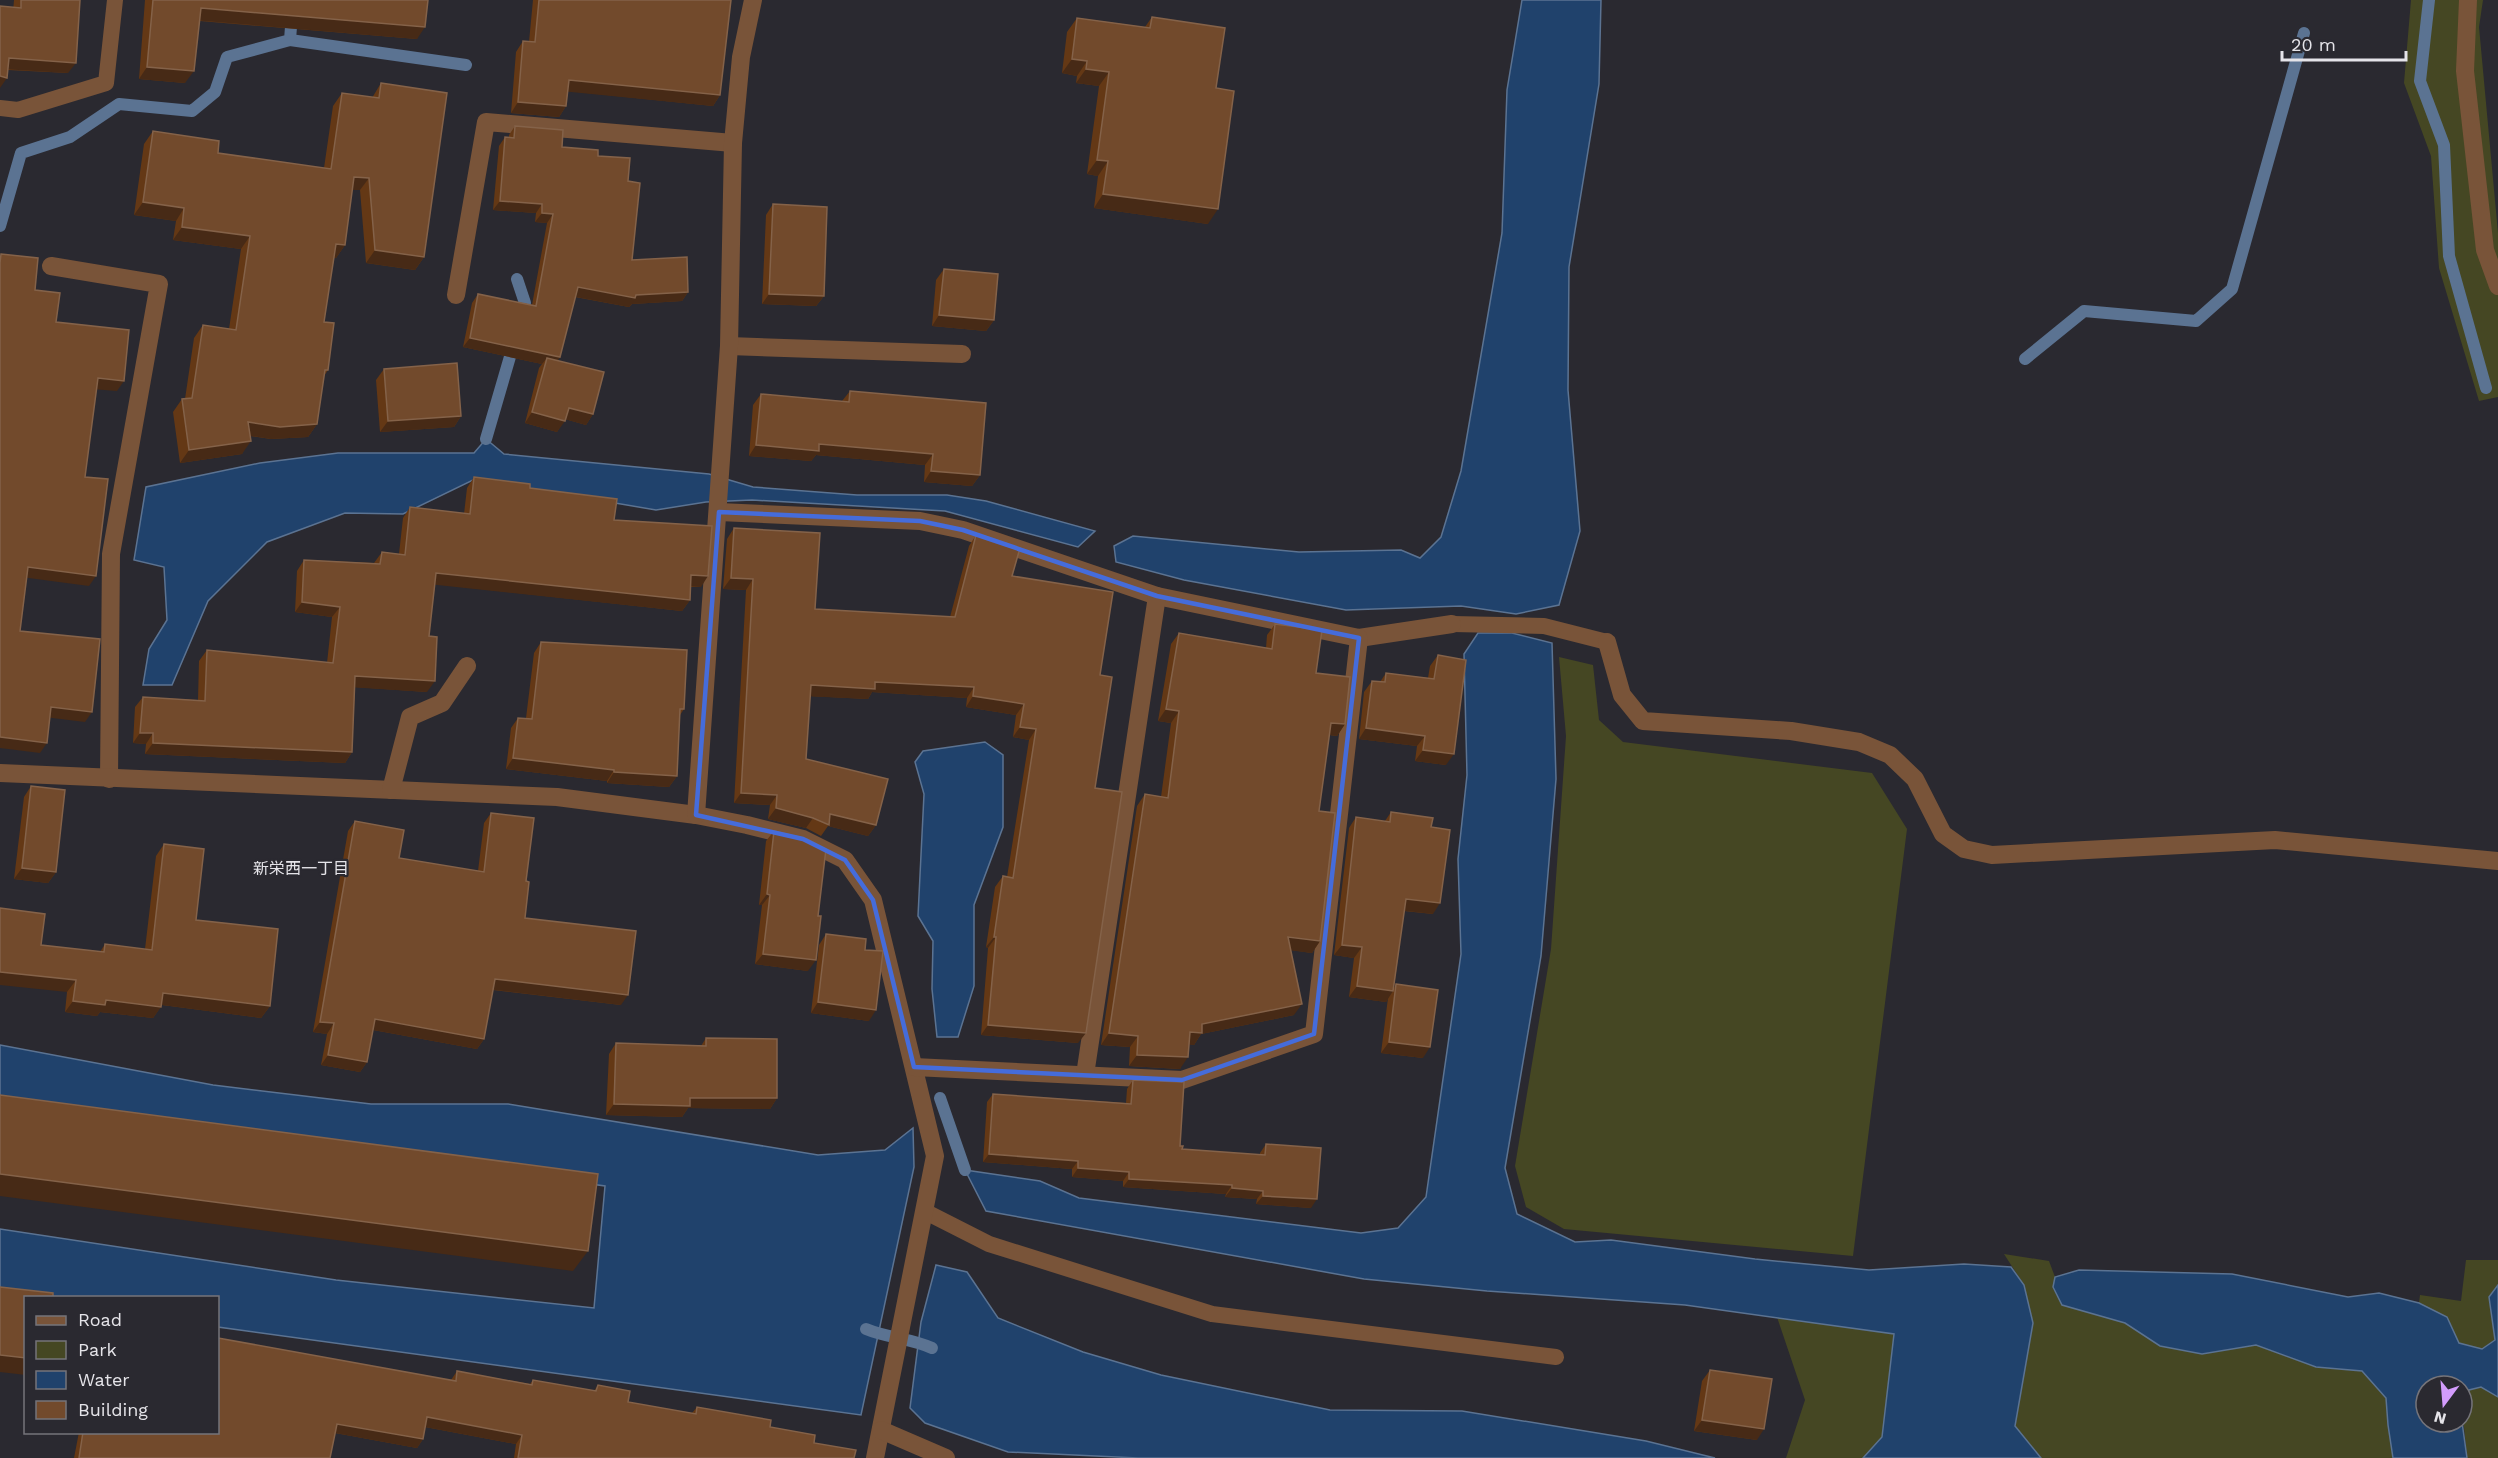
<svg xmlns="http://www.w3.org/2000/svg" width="2498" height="1458" font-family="'Work Sans','Noto Sans JP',sans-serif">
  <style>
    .green { fill: #454723 }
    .water { fill: #20426c; stroke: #5b7392; stroke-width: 1.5 }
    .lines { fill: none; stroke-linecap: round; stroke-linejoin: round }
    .stream { stroke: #5b7392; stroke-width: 12 }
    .lane { stroke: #795439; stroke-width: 16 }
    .street { stroke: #795439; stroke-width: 18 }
    .wall { fill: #643815 }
    .shaded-wall { fill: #472a16 }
    .building { fill: #724a2c; stroke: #846249; stroke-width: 1.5 }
    .marked { fill: none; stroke: #456cdb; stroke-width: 4.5; stroke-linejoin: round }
    .labels { text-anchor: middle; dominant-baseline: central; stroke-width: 4.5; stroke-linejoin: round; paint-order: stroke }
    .neighbourhood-label { font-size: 16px; fill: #e5e4e9; stroke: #2a2930 }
  </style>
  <rect width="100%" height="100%" fill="#2a2930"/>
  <g class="green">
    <path d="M2411,0h72l-4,27 19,206v164l-19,4 -40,-133 -8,-112 -27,-73z"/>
    <path d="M1559,657l34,8 6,55 24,22 249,31 35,56 -54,427 -289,-27 -38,-22 -11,-41 36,-217 15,-213z"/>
    <path d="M2004,1254l45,7 6,16 -2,11 9,17 63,18 35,23 42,8 54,-9 60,22 46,4 25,27 1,27 5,33h-352l-26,-31 18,-104 -9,-38z"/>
    <path d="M2466,1260h32v25l-9,12 6,43 -13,9 -23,-6 -12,-26 -28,-14 1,-8 41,6z"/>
    <path d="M1777,1317l117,17 -12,103 -19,21h-77l19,-58z"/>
    <path d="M2481,1387l17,10v61h-31l-5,-52 7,-16z"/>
  </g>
  <g class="water">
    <path d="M1522,0h79l-2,84 -30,183 -1,123 12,141 -21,74 -43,9 -55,-8 -115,4 -162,-30 -68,-18 -2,-16 19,-10 166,16 102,-2 19,8 21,-21 20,-66 41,-238 5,-143z"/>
    <path d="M486,439l18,15 205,20 44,13 104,8h90l39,6 109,30 -17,16 -133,-36 -193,-11 -46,2 -50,8 -181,-31 -72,35 -58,-1 -78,29 -59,59 -36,84h-29l6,-36 18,-29 -3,-53 -30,-7 12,-73 114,-24 78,-10h136z"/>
    <path d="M1478,633h34l40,10 4,136 -15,177 -36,212 12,46 58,28 36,-2 144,19 114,11 95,-6 47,3 13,18 9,38 -18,103 26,32h-178l19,-21 12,-103 -209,-29 -198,-14 -123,-12 -378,-68 -21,-41 75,11 39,17 282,35 37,-5 28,-31 35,-243 -3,-95 9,-84 -3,-121z"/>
    <path d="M985,742l18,13v72l-29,78v81l-16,51h-21l-5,-48 1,-48 -15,-25 6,-122 -9,-32 8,-11z"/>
    <path d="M0,1045l213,40 158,19h137l310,51 67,-5 28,-22 1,39 -53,248 -643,-88v-29l-218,1v-70l336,51 258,28 11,-122 -541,-73 -64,-7z"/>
    <path d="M936,1265l31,7 31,46 85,34 78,23 169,35 132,1 184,30 69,17h-577l-130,-6 -83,-29 -15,-15 11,-86z"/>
    <path d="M2079,1270l153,4 116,23 31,-4 40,10 28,14 12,26 23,6 13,-9 -6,-43 9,-12v112l-17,-10 -12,3 -7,16v-20h-36v36h36l5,36h-74l-5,-33 -2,-27 -24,-27 -46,-4 -60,-22 -54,9 -42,-8 -35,-23 -63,-18 -9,-18 2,-10z"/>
  </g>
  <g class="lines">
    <g class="stream">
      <path d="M2429,0l-9,81 24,64 5,111 37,132"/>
      <path d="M290,40l176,25"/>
      <path d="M0,226l21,-73 49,-16 49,-33 73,7 23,-19 12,-35 63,-17 3,-40"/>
      <path d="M517,279l8,24 -4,14"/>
      <path d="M2025,359l59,-48 112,10 36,-32 72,-256"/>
      <path d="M486,439l28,-96"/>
      <path d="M940,1098l25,72"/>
      <path d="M866,1329c21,9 45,9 66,19"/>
    </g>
    <g class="lane">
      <path d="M0,108l18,2 88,-27 9,-83"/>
      <path d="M1452,624l92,2 63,16"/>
      <path d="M924,1211l65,33 223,70 344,43"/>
    </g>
    <g class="street">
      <path d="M2468,0l-3,71 20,179 13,36"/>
      <path d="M51,266l108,18 -48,270 -2,225"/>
      <path d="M456,295l30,-173 247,21"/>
      <path d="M729,346l233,8"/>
      <path d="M719,512l201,9 43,9 194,66 202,42 93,-14"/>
      <path d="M1607,642l15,53 21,26 148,10 68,11 31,13 25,24 28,55 21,15 28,6 283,-15 223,21"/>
      <path d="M0,773l557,24 139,18 51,10 56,14 42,21 28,40 62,256 -60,302"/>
      <path d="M391,790l19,-73 32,-14 25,-37"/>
      <path d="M696,815l33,-469 4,-203 8,-86 12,-57"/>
      <path d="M914,1067l268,13 132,-46 45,-396"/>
      <path d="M1085,1075l72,-479"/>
      <path d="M881,1430l65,28"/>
    </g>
  </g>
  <g class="wall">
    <path d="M14,0h66l-12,73 -60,-3z"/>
    <path d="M145,0h283l-11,39 -217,-18 -15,62 -46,-4z"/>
    <path d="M533,0h198l-11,95 -7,11 -145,-15 -2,15 -7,11 -48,-4 5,-61 7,-11 6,1z"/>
    <path d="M1152,17l64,71 -8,136 -114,-16 4,-32 -11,-2 12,-88 -23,-3 1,-7 -15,-3 5,-41 10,-14 68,9z"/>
    <path d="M381,83l43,174 -9,13 -49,-7 -6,-73h-8l-7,55 -9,13h-2l-10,64 4,48 -4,6 -7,48 -9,13 -37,2 -21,-3 -8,18 -62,9 -7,-51 9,-13h3l9,-61 9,-13 26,4 12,-80 -68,-9 3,-19 -42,-6 10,-71 9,-13 65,22 106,15 9,-62 9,-13 30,5z"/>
    <path d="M515,126l47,21 36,9 30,25 4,79 56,32 -6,9 -50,3 -3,3 -54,-10 -17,63 35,54 -7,11 -21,-6 -8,13 -32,-9 14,-55 3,-4 -79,-17 9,-44 6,-9 54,11 15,-82 -12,-1 1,-9 -43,-3 6,-64 6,-9 4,1v-3z"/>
    <path d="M773,204l51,92 -8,10 -54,-2 4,-89z"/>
    <path d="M944,269l50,51 -8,11 -54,-5 4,-46z"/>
    <path d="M384,369l77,47 -7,11 -74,5 -4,-52z"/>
    <path d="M850,391l130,84 -8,11 -48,-4 1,-17 -109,-10 -5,6 -62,-5 4,-51 8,-11 81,7z"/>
    <path d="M474,477l56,11 84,32 87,67h-11v13l-8,11 -247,-27 -6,52 -2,56 -72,-5 -3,65 -7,11 -200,-9 1,-10 -13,-1 2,-36 8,-10 55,3 1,-39 8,-11 120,13 5,-46 -37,-5 2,-41 7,-11 70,3 8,-11 17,2 4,-36 7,-11 54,7 3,-26z"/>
    <path d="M734,528l81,81 135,8 19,-71 7,-11 124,140 -5,113 -17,255 -97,-8 7,-87 -2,-1 9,-60 8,-11 4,1 22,-137 -16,-3 3,-22 -50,-8 1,-9 -95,-6 -4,7 -58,-3 -4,63 70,66 -8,11 -40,-10 -7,10 -15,-8 -38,-9 2,-14 -36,-2 12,-213 -23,-1 4,-50z"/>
    <path d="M1275,624l41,49 29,51 -8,12 -8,-1 -10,76 1,130 -8,12 -21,-3 3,65 -93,19 -7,11 -5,-1 -9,25 -51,-3 1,-19 -29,-2 36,-239 8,-12 16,3 10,-74 -13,-2 13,-77 8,-11 87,15 1,-13z"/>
    <path d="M541,642l143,67 -4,6 -3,61 -8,11 -62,-4v-2l-101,-12 5,-41 7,-10h8l8,-65z"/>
    <path d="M1438,655l8,110 -31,-4 2,-15 -58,-7 5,-47 8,-11 8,1 6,-9 42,5 2,-12z"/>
    <path d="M31,786l25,86 -8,11 -34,-4 10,-82z"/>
    <path d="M1391,812l40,15 2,87 -29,-3 -10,77 2,-4 27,74 -42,-5 7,-55 -2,4 -37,-5 5,-39 -20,-3 15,-127 7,-11 29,4z"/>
    <path d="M491,813l35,68 -1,37 96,87 -128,-15 -9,49 -7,10 -104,-19 -6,32 -7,10 -39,-7 6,-31 -14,-2 35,-201 7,-10 44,37 79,13 6,-48z"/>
    <path d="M774,831l34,140 -53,-7 7,-59h-3l7,-64z"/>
    <path d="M164,844l32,76 74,86 -9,12 -99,-13 -9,13 -53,-6 -3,4 -32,-4 2,-20 -26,-47 59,7 5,-8 40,5 11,-93z"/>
    <path d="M826,934l39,16 4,71 -58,-8 8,-68z"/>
    <path d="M706,1038l71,60 -7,11 -82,-1 -6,9 -76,-2 3,-61 7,-11 85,3z"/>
    <path d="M1133,1080l49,69 78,6v-2l6,-9 45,64 -55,-4 1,-5 -32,-2 1,-3 -103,-7v-6l-51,-4v-8l-89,-7 4,-60 6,-8 133,9 1,-14z"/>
    <path d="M1710,1370l47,70 -63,-9 8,-50z"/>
    <path d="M457,1371l73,13 3,-4 61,11 4,-6 30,17 64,11 5,-6 73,20 84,31h-340l2,-14 -91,-17 -2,12 -6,9 -82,-15 -5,25h-256l5,-26h139l233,-52z"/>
  </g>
  <g class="shaded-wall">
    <path d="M201,8l224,19 -8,12 -224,-19z"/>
    <path d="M9,58l67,5 -8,10 -66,-4z"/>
    <path d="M1072,59l15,2 -10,15 -15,-3z"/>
    <path d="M147,67l47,4 -9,12 -46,-4z"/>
    <path d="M1086,69l23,3 -10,14 -23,-3z"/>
    <path d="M0,76l7,2 -7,10z"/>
    <path d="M569,80l151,15 -7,11 -152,-15z"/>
    <path d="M518,102l48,4 -7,11 -48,-4z"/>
    <path d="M1097,160l11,1 -10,15 -11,-2z"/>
    <path d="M354,177l15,1 -9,12h-15z"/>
    <path d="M1103,194l115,15 -10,15 -114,-16z"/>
    <path d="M500,201l42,3 -6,9 -43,-3z"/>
    <path d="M143,202l41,6 -8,13 -42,-6z"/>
    <path d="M542,213l11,1 -6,9 -12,-1z"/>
    <path d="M182,227l68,9 -9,13 -68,-9z"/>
    <path d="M336,244l9,1 -9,13 -9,-1z"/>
    <path d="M375,250l49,7 -9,13 -49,-7z"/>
    <path d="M578,287l58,8 52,-3 -6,9 -50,3 -3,3 -58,-11z"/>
    <path d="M769,294l55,2 -8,10 -54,-2z"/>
    <path d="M939,315l55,5 -8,11 -54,-5z"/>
    <path d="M470,338l90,19 -6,9 -7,-8 -5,6 -79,-17z"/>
    <path d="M98,378l26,3 -7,10 -26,-2z"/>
    <path d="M569,408l24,6 -7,11 -25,-7z"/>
    <path d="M532,412l33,9 -8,11 -32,-9z"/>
    <path d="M461,416l-7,11 -74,5 8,-11z"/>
    <path d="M248,422l69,2 -9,13 -37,2 -32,-5z"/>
    <path d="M251,441l-9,13 -62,9 9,-13z"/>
    <path d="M819,444l114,10 -8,11 -109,-10 -5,6 -62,-5 7,-11z"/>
    <path d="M931,471l49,4 -8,11 -48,-4z"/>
    <path d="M28,567l68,9 -7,10 -68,-9z"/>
    <path d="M436,573l254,27 -8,11 -254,-27z"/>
    <path d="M691,575l17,1 -7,11 -17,-1z"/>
    <path d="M731,578l22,1 -7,11 -23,-1z"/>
    <path d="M302,602l38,5 -8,10 -37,-5z"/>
    <path d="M355,676l80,5 -8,11 -79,-5z"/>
    <path d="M875,682l99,5 -7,11 -95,-6 -4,7 -65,-3 8,-11z"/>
    <path d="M973,696l51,8 -8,11 -50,-8z"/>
    <path d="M51,707l41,5 -7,10 -41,-5z"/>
    <path d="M1166,709l13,2 -8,12 -13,-2z"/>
    <path d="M1331,723l14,1 -8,12 -14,-2z"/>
    <path d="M1020,727l16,2 -7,11 -16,-3z"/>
    <path d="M1366,728l59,8 -8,10 -58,-7z"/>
    <path d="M140,733h13l-7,11 -13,-1z"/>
    <path d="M0,737l47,6 -7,10 -40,-5z"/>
    <path d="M153,743l199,9 -7,11 -200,-9z"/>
    <path d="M1423,750l31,4 -8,11 -31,-4z"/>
    <path d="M513,758l101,12 -7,11 -101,-12z"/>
    <path d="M614,772l63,4 -8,11 -62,-4z"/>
    <path d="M741,793l36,2 -7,10 -36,-2z"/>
    <path d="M776,808l37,10 -7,10 -38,-9z"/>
    <path d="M830,814l46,11 -8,11 -40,-10z"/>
    <path d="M22,868l34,4 -8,11 -34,-4z"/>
    <path d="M767,894l3,1 -8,10h-3z"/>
    <path d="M1406,899l34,4 -7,11 -35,-4z"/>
    <path d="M994,937h2l-8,11 -2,-1z"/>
    <path d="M1288,937l32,4 -8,12 -32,-4z"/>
    <path d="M1342,945l20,2 -8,11 -20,-3z"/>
    <path d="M763,954l53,6 -8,11 -53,-7z"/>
    <path d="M0,972l76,8 -9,12 -67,-7z"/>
    <path d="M495,979l133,16 -7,10 -133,-16z"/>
    <path d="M1357,986l36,5 -7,11 -37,-5z"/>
    <path d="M163,993l107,13 -9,12 -106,-14z"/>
    <path d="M106,1000l55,7 -8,11 -53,-6 -3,4 -32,-4 8,-11z"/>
    <path d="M818,1002l58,8 -7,11 -58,-8z"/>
    <path d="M1302,1004l-8,11 -93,19 -7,11 -12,-1 8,-12 12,-8z"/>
    <path d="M375,1019l109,20 -7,10 -109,-20z"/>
    <path d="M320,1022l14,1 -7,11 -14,-2z"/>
    <path d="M988,1025l98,8 -8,10 -97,-8z"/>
    <path d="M1109,1033l29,3 -8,11 -29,-2z"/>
    <path d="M1389,1042l41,5 -7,11 -42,-5z"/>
    <path d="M328,1055l39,7 -7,10 -39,-7z"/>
    <path d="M1137,1055l51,2 -8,12 -51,-3z"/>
    <path d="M690,1098h87l-7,11 -82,-1 -6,9 -76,-2 8,-11z"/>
    <path d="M989,1154l89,7 -6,8 -89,-7z"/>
    <path d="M1078,1168l51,4 -6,9 -51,-4z"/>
    <path d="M0,1174l588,77 -15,20 -573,-75z"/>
    <path d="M1129,1179l103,6 -6,9 -103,-7z"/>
    <path d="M1232,1188l31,3 -6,8 -32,-2z"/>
    <path d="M1263,1196l54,3 -6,9 -55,-4z"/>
    <path d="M0,1355l26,3v17l-26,-3z"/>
    <path d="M427,1417l95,18 -6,9 -96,-18z"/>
    <path d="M1702,1420l62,9 -7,11 -63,-9z"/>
    <path d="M337,1424l86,15 -6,9 -87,-16z"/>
  </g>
  <g class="building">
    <path d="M21,0h59l-4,63 -67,-5 -2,20 -7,-2v-70l21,2z"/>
    <path d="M153,0h275l-3,27 -224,-19 -7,63 -47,-4z"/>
    <path d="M539,0h192l-11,95 -151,-15 -3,26 -48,-4 5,-61 12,1z"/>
    <path d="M1152,17l73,11 -9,60 18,3 -16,118 -115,-15 5,-33 -11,-1 12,-88 -23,-3 1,-8 -15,-2 5,-41 73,10z"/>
    <path d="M381,83l66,10 -23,164 -49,-7 -6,-72 -15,-1 -9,68 -9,-1 -12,78 10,1 -6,47h-3l-8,54 -37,3 -32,-5 3,19 -62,9 -7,-51 10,-1 11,-73 33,5 14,-94 -68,-9 2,-19 -41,-6 10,-71 66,10 -1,12 113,16 11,-76 37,5z"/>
    <path d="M515,126l48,4 -1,17 36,3v6l32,2 -2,23 12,2 -8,77 55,-3 1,35 -52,3 -1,3 -57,-11 -18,70 -90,-19 8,-44 58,12 17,-92 -11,-1v-9l-42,-3 5,-64 9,1z"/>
    <path d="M773,204l54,3 -3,89 -55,-2z"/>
    <path d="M1,254l37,4 -3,32 25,3 -4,29 73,8 -5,51 -26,-3 -13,99 23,2 -12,97 -68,-9 -8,64 80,8 -8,73 -41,-5 -4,36 -47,-6v-474z"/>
    <path d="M944,269l54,5 -4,46 -55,-5z"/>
    <path d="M547,358l57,14 -11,42 -24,-6 -4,13 -33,-9z"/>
    <path d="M457,363l4,53 -73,5 -4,-52z"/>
    <path d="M850,391l136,12 -6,72 -49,-4 2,-17 -114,-10v7l-63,-6 5,-51 88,8z"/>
    <path d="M474,477l56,7v4l87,11 -3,21 98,6 -4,50 -17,-1 -1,25 -254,-27 -7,63 8,1 -2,44 -80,-5 -3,76 -199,-9v-10h-13l3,-36 62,4 2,-51 126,13 7,-56 -38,-5 2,-42 76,4 2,-12 23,3 5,-48 60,7z"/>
    <path d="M734,528l86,5 -5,76 140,8 21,-82 44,13 -8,28 101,16 -13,83 12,2 -17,111 27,4 -36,241 -98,-8 8,-88h-2l9,-61 10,2 23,-149 -16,-2 4,-23 -51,-8 1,-9 -99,-5v7l-64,-4 -5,74 82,20 -12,46 -46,-11 -1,11 -16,-7 -37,-10 1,-13 -36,-2 12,-214 -22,-1z"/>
    <path d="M1275,624l47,6 -6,43 34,4 -5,47 -14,-1 -12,88 16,2 -15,128 -32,-4 14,67 -100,20v9l-12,-1 -2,25 -51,-2 1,-19 -29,-3 36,-239 23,4 11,-87 -13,-2 13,-76 93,16z"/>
    <path d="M541,642l146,8 -3,59h-4l-3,67 -63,-4v-2l-101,-12 5,-40 14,1z"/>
    <path d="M1438,655l28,5 -12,94 -31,-4 2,-14 -59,-8 6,-47 13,1 1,-9 48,6z"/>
    <path d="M31,786l34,4 -9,82 -34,-4z"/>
    <path d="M1391,812l42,6 -2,9 19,3 -10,73 -34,-4 -13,92 -36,-5 5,-39 -20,-2 14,-128 34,5z"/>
    <path d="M491,813l43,5 -8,63 3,1 -4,36 111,13 -8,64 -133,-16 -11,60 -109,-20 -8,43 -39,-7 6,-32 -14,-1 35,-201 49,9 -5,28 85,14z"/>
    <path d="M774,831l33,8 19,10 -8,67h3l-5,44 -53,-6 7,-59 -3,-1z"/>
    <path d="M164,844l40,5 -8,71 82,9 -8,77 -107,-13 -2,14 -55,-7 -1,5 -32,-4 3,-21 -76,-8v-64l45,6 -4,31 63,7 1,-8 47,6z"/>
    <path d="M826,934l40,5 -1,11 18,1 -7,59 -58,-8z"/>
    <path d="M1396,984l42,6 -8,57 -41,-5z"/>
    <path d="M706,1038l71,1v59h-87v8l-76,-2 2,-61 90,3z"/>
    <path d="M1133,1080l51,2 -4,64h3l-1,3 83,6 1,-11 55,4 -4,51 -54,-3v-5l-31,-3v-3l-103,-6v-7l-51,-4v-7l-89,-7 4,-60 138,10z"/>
    <path d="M0,1095l598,79 -10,77 -588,-77z"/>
    <path d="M0,1287l53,6v5h-27v60l-26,-3z"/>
    <path d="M218,1338l238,43 1,-10 75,14 1,-5 63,11 2,-6 32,6 -2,11 68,12 1,-7 74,13 -1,7 45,8 -1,8 42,7 -2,8h-336l4,-23 -95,-18 -4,22 -86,-15 -7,34h-251l4,-26h135z"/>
    <path d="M1710,1370l62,9 -8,50 -62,-9z"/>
  </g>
  <path class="marked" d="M719,512l201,9 43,9 194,66 202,42 -45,396 -132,46 -268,-13 -41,-167 -28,-40 -42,-21 -107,-24z"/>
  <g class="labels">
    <g class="neighbourhood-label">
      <text x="301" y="868">新栄西一丁目</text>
    </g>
  </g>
  <rect x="24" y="1296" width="195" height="138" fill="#2a2930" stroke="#75747a" stroke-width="1.5"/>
  <rect x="36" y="1316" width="30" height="9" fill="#795439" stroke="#75747a" stroke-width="1.5"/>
  <text x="78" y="1326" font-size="18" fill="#e5e4e9">Road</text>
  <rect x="36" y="1341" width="30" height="18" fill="#454723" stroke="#75747a" stroke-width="1.5"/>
  <text x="78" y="1356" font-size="18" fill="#e5e4e9">Park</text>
  <rect x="36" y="1371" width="30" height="18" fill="#20426c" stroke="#75747a" stroke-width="1.5"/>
  <text x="78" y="1386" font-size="18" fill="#e5e4e9">Water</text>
  <rect x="36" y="1401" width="30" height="18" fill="#724a2c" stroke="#75747a" stroke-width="1.5"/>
  <text x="78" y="1416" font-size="18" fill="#e5e4e9">Building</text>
  <g transform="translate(2444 1404) rotate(196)"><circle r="28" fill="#2a2930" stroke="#75747a" stroke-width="1.5"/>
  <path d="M0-4.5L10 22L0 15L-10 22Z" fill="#d39cfc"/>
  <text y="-9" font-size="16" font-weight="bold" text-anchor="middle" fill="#e5e4e9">N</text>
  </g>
  <path d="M2282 51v9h124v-9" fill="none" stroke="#e5e4e9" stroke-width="3"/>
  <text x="2291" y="51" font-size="18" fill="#e5e4e9" stroke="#2a2930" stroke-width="4.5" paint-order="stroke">20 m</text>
</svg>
